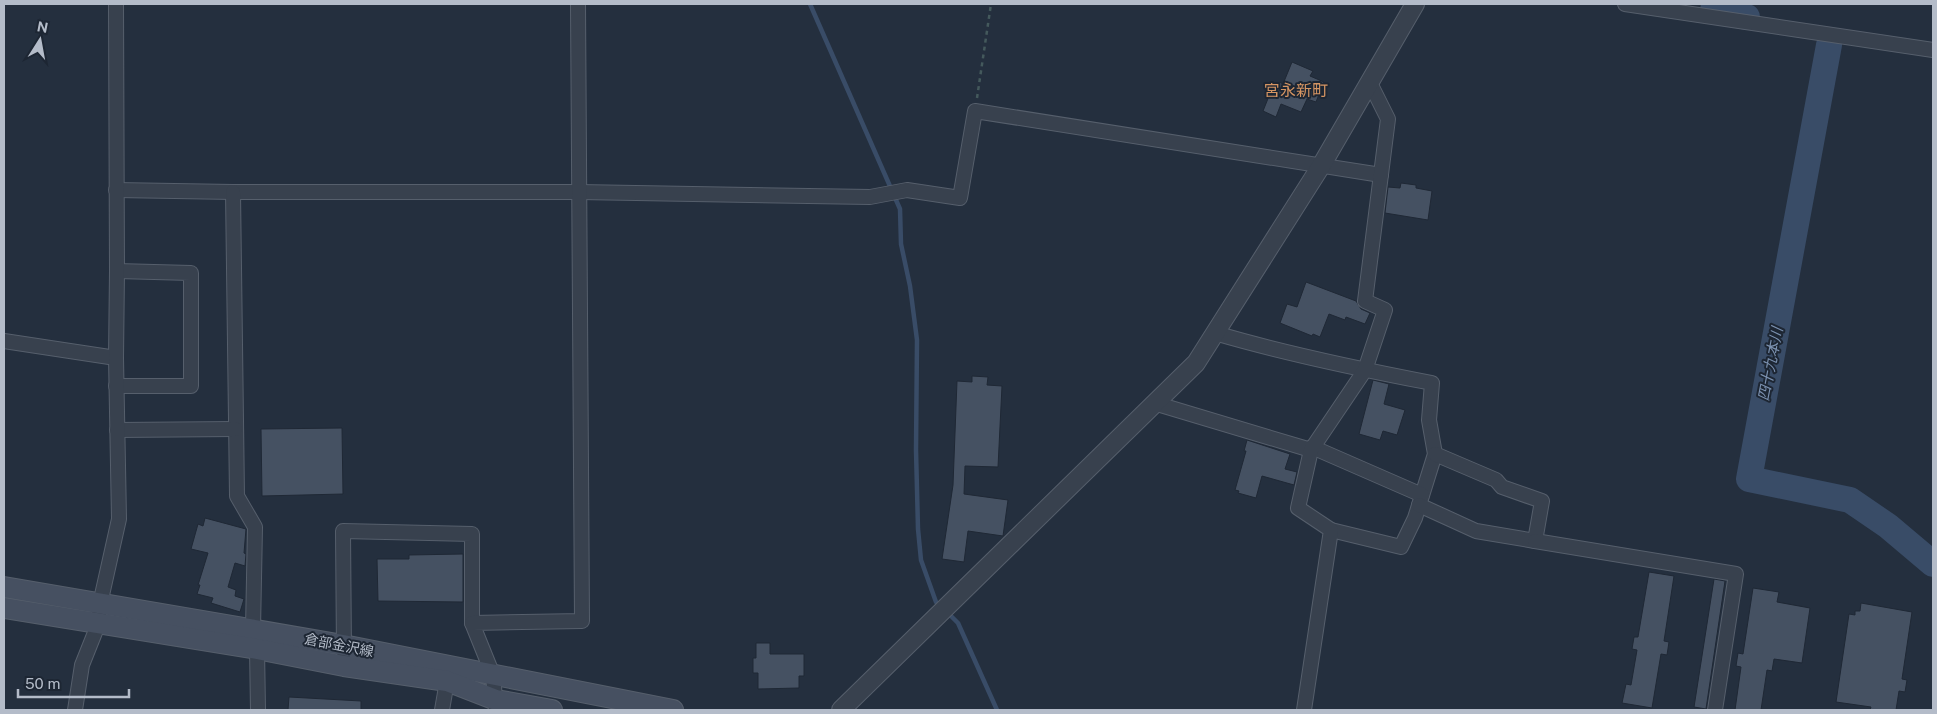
<svg xmlns="http://www.w3.org/2000/svg" width="1937" height="714" font-family="'Public Sans','Noto Sans JP',sans-serif">
  <style>
    .lines { fill: none; stroke-linecap: round; stroke-linejoin: round }
    .stream { stroke: #394c67; stroke-width: 4.5 }
    .river { stroke: #394c67; stroke-width: 26 }
    .building { fill: #455162; stroke: #1f2835 }
    .minor-casing { stroke: #565f6c; stroke-width: 16 }
    .tertiary-casing { stroke: #565f6c; stroke-width: 20 }
    .secondary-casing { stroke: #565f6c; stroke-width: 22 }
    .path { stroke: #44595c; stroke-width: 2.5; stroke-dasharray: 4 4; stroke-linecap: butt }
    .minor { stroke: #38414e; stroke-width: 14 }
    .tertiary { stroke: #38414e; stroke-width: 18 }
    .secondary { stroke: #465061; stroke-width: 20 }
    .labels { text-anchor: middle; dominant-baseline: central; stroke-width: 4; stroke-linejoin: round; paint-order: stroke }
    .street-label { font-size: 14px; fill: #b4bcc9; stroke: #1d2633 }
    .water-label { font-size: 15px; font-style: italic; fill: #7c92b1; stroke: #1d2633 }
    .quarter-label { font-size: 16px; fill: #d59563; stroke: #1d2633 }
  </style>
  <rect width="100%" height="100%" fill="#242f3e"/>
  <g class="lines">
    <g class="stream">
      <path d="M810,4l90,205 1,35 9,42 7,54 -1,110 2,79 3,31 15,42 5,5"/>
      <path d="M947,612l11,11 39,87"/>
    </g>
    <g class="river">
      <path d="M1714,4l-1,7 34,6"/>
      <path d="M1829,45l-80,434 101,21 38,26 45,38"/>
    </g>
  </g>
  <g class="building">
    <path d="M1292,62l21,9 -3,5 14,6 -8,20 -9,-3 -6,13 -20,-8 -5,13 -13,-6 10,-25 4,2 2,-6 4,2z"/>
    <path d="M1401,183l15,2v3l16,3 -4,29 -43,-7 3,-26 12,1z"/>
    <path d="M1306,282l50,19 5,8 9,4 -5,11 -19,-7 -1,3 -16,-6 -9,23 -7,-3 -1,2 -32,-13 7,-19 10,3z"/>
    <path d="M972,376l16,1 -1,8 15,1 -4,81 -33,-1 -1,28 44,6 -5,36 -35,-5 -4,31 -22,-3 11,-74 4,-104 15,1z"/>
    <path d="M1373,380l16,4 -5,20 21,6 -8,25 -14,-4 -3,9 -21,-6z"/>
    <path d="M342,428l1,66 -81,2 -1,-67z"/>
    <path d="M1247,440l43,14 -5,15 12,3 -3,13 -32,-9 -6,22 -18,-5 1,-2 -4,-1 11,-39h-2z"/>
    <path d="M205,518l41,11 -2,24 2,1 -1,12 -10,-3 -7,24 8,3 -1,6 9,3 -4,13 -29,-9 2,-5 -16,-4 3,-9h-2l10,-32 -17,-4 7,-25 5,2z"/>
    <path d="M463,554v48l-85,-1 -1,-42h32v-4z"/>
    <path d="M1649,572l25,4 -10,65 5,1 -2,13 -6,-1 -9,54 -30,-5 4,-19 5,1 6,-35 -5,-1 2,-12h4z"/>
    <path d="M1714,579l11,2 -19,128 -12,-2z"/>
    <path d="M1753,588l26,4 -2,10 33,6 -8,55 -28,-4 -2,12 -5,-1 -6,40h-26l6,-43 -5,-1 2,-13 5,1z"/>
    <path d="M1861,603l51,9 -10,67 5,1 -2,12 -6,-1 -3,19h-26l1,-3 -35,-5 13,-88 6,1v-4h5z"/>
    <path d="M756,643h14v11h34v22h-5v12l-41,1v-16h-5v-15h3z"/>
    <path d="M289,697l72,4v9h-73z"/>
  </g>
  <g class="lines">
    <g class="minor-casing">
      <g id="minor">
        <path d="M1625,4l308,46"/>
        <path d="M116,190l117,2h346l291,5 37,-7 53,8 15,-87 406,64"/>
        <path d="M233,192l4,304 18,31 -2,102 4,20 1,61"/>
        <path d="M1215,333c71,21 144,36 217,50l-3,37 6,34 -20,64 -14,29 -70,-17"/>
        <path d="M4,341l112,17"/>
        <path d="M116,386h75v-113l-74,-2"/>
        <path d="M1154,403l157,47"/>
        <path d="M117,430l118,-1"/>
        <path d="M1312,447l110,48"/>
        <path d="M1419,505l57,26 59,10 7,-40 -40,-14 -6,-7 -61,-26"/>
        <path d="M1535,541l201,33 -21,136"/>
        <path d="M344,653l-1,-122 129,3v89"/>
        <path d="M75,710l7,-45 16,-40 2,-21 19,-85 -3,-161 1,-87 -1,-267"/>
        <path d="M442,710l5,-29"/>
        <path d="M496,710l-3,-35 -21,-52 110,-2 -4,-617"/>
        <path d="M1304,710l27,-180 -33,-22 13,-58 54,-80 20,-60 -20,-9 23,-182 -19,-38"/>
      </g>
    </g>
    <g class="tertiary-casing">
      <path id="tertiary" d="M841,710l355,-347 125,-197 94,-162"/>
    </g>
    <g class="secondary-casing">
      <g id="secondary">
        <path d="M4,587l339,58 330,65"/>
        <path d="M4,608l253,41 87,17 103,15 49,19 56,10"/>
      </g>
    </g>
    <path class="path" d="M977,98l14,-94"/>
    <use href="#minor" class="minor"/>
    <use href="#tertiary" class="tertiary"/>
    <use href="#secondary" class="secondary"/>
  </g>
  <g class="labels">
    <g class="street-label">
      <text transform="translate(339 645) rotate(11)">倉部金沢線</text>
    </g>
    <g class="water-label">
      <text transform="translate(1770 364) rotate(-79)">四十九本川</text>
    </g>
    <g class="quarter-label">
      <text x="1296" y="90">宮永新町</text>
    </g>
  </g>
  <rect width="1937" height="714" fill="none" stroke="#b4bcc9" stroke-width="10"/>
  <g transform="translate(40 40) rotate(11)" stroke="#1d2633" stroke-width="4" paint-order="stroke">
  <path d="M0-4L9 19L0 12L-9 19Z" fill="#b4bcc9"/>
  <text y="-8" font-size="14" font-weight="bold" text-anchor="middle" fill="#b4bcc9">N</text>
  </g>
  <path d="M18 689v8h111v-8" fill="none" stroke="#b4bcc9" stroke-width="2.5"/>
  <text x="25" y="689" font-size="15" fill="#b4bcc9" stroke="#1d2633" stroke-width="4" paint-order="stroke">50 m</text>
</svg>
